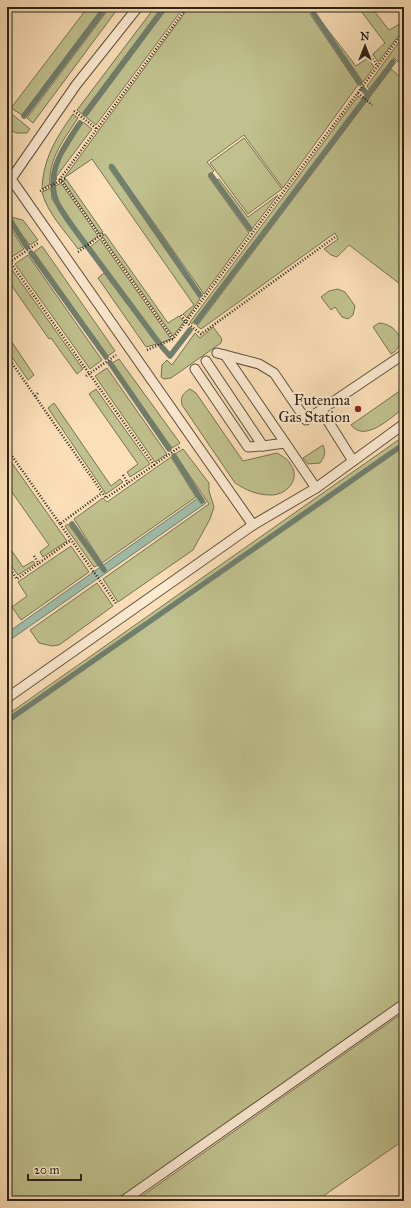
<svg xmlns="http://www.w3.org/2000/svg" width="411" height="1208" font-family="'IM FELL Great Primer',serif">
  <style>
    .green { fill: #c0c18e; stroke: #767252 }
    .water { fill: #a0bda9; stroke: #717f6e }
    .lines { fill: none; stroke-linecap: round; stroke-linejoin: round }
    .stream { stroke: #717f6e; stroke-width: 5.5 }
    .service-casing { stroke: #5f513e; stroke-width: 11 }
    .path { stroke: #2b2216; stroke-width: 2.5; stroke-dasharray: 1 2; stroke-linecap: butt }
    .service { stroke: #fcead1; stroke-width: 9 }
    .poi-dot { fill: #8f2418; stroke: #fcead1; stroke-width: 1.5 }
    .labels { text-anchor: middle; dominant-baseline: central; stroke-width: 4; stroke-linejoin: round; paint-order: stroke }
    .poi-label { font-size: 15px; fill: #2b2216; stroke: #fcead1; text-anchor: end }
  </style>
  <rect width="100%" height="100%" fill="#fbdfb8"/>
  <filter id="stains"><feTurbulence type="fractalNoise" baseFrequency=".005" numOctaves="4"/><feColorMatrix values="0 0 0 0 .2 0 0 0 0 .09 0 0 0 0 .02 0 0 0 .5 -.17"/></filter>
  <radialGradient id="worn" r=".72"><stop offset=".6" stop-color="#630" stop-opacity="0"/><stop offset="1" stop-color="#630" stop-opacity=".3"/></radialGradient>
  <g class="green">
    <path d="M88,7h15l-81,108 -11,-7z"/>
    <path d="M110,7h9l-86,116 -6,-5z"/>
    <path d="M155,7h7l-80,107 -5,-4z"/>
    <path d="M168,7h16l-88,118 -10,-8z"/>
    <path d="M189,7h89l3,3 4,-3h27l3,4 -5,3 48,71 -75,103 -39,-53 -37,27 7,9 -6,5 41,57 -45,61 -91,-129 -3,-1 -1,4 91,131 -13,19 -4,-4 11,-9 -102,-146 -28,19z"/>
    <path d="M358,7h13l18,23 11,-6 4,5 -26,33 -5,-8 12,-11z"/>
    <path d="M317,16l39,50 12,-8 6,9 -11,15z"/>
    <path d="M404,35v19l-6,8 -4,-4 -25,31 -2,-3z"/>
    <path d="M391,69l13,11v207l-55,-42 -12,12 -6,-2 -7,-6 14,-10 -3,-6 -134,96 -4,-3z"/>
    <path d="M358,96l5,4 -171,224 -2,-2z"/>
    <path d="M7,110l23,19 -3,4h-11l-9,-5z"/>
    <path d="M73,114l5,4c-13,20 -30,41 -28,66l-8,5c1,-30 14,-51 31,-75z"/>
    <path d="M83,122l9,7 -36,48 1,2 -3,2 6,-22z"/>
    <path d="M244,138l38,51 -34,25 -38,-51z"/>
    <path d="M66,179l37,53 -3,2 -37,-53z"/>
    <path d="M219,179l29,38 30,-22 -26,34 -35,-49z"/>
    <path d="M61,183l37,53 -11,8 -31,-46 -2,-11z"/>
    <path d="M51,188l1,11 32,47 -6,3c-12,-17 -31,-36 -36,-57z"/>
    <path d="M11,217l12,3 15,20 -8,5 -18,-22z"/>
    <path d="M7,223l17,26 -17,11z"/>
    <path d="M105,234l63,89 11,-7 5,6 -11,14 -71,-100z"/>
    <path d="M100,239l71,100 -10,4 -71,-96z"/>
    <path d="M42,246l73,105 -7,5 -74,-104z"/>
    <path d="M28,255l74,105 -12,9 -75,-105z"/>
    <path d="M10,267l73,102 -6,5 -26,-36 -2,1 -42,-60v-10z"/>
    <path d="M104,273l53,71 -11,3 -48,-69z"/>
    <path d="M338,289l7,3 10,14 -2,9 -5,4 -6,-2 -7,-10 -4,3 -10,-13 8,-6z"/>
    <path d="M379,323c18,1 30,21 12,31l-18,-27z"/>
    <path d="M213,327l9,12 -1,4 -50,35 -7,1 -3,-2 1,-12 5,-5 5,5 23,-32 5,5z"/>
    <path d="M7,335l27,40 -6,5 -21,-30z"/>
    <path d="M119,359l61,84 -8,5 -60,-85z"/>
    <path d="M107,368l60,86 -12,8 -60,-86z"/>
    <path d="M404,388v20c-14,10 -39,35 -53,17z"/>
    <path d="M96,389l54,75 -20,13 -3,-5 11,-8 -49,-70z"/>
    <path d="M190,389l6,4 47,68 34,-8c5,3 11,6 14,12 10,14 -5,31 -21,30 -13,0 -24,-5 -35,-12l-53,-78c-2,-8 1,-12 8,-16z"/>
    <path d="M54,403l57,83 9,-7 3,3 -17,12 -58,-86z"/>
    <path d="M404,436v563l-289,202h-108v-486z"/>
    <path d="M323,445c3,8 2,11 -3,18l-12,1 -5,-6z"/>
    <path d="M183,449l26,34v8l5,16 -4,12 -17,31 -75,52 -15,-23 106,-75 -34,-50z"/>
    <path d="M7,456l60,85 -24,16 -3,-5 9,-7 -42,-60z"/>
    <path d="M171,457l25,40 -94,66 -28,-44 29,-21 4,4z"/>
    <path d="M68,524l30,41 -4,2 -29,-41z"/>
    <path d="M7,544l16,23 10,-6 2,3 -17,11 -11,-15z"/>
    <path d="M71,546l18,26 -68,48 -9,-13 15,-11 -9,-14z"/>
    <path d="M97,583l16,23 -54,39 -7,1 -13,-3 -9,-13z"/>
    <path d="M404,1012v128l-88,61h-181z"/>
  </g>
  <path class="water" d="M201,496l5,7 -199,139v-9z"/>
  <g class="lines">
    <g class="stream">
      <path d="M314,14l46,69"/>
      <path d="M363,89l5,6"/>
      <path d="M85,114l80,-107"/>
      <path d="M24,116l82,-109"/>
      <path d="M80,123c-15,22 -33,46 -25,74 2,8 8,15 12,22l92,124"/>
      <path d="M112,167l88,128"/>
      <path d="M211,175l39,54"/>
      <path d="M8,217l19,30"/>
      <path d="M31,253l75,104"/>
      <path d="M196,322l197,-260"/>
      <path d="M162,347l8,9 20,-26"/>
      <path d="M110,363l59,86"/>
      <path d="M174,456l28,45"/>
      <path d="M72,524l32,46"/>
      <path d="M7,721l397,-277"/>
    </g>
    <g class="service-casing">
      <g id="service">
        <path d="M138,7l-62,78 -65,94 242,346"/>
        <path d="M217,353l42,11 15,9 32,47 98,-66"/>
        <path d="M225,355l91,133"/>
        <path d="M206,361l57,85 22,-3"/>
        <path d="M195,369l53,78 15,-1"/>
        <path d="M321,410l32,51"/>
        <path d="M7,698l246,-173 63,-37 88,-64"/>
        <path d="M123,1201l281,-197"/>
      </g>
    </g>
    <g class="path">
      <path d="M401,21l3,4"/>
      <path d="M371,56l6,10"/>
      <path d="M358,93l14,12"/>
      <path d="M74,111l23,18"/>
      <path d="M40,191l26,-13"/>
      <path d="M78,252l26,-19"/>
      <path d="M7,264l31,-21"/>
      <path d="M181,315l5,7 15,12 134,-97"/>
      <path d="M173,339l-113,-160 127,-172"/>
      <path d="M147,350l26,-11 231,-308"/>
      <path d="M7,356l99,142 48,-33 -144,-203"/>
      <path d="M86,376l30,-21"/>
      <path d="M35,396l4,-4"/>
      <path d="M7,449l53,75 42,-31"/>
      <path d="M154,465l27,-19"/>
      <path d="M123,475l5,8"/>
      <path d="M60,524l57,81"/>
      <path d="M34,556l5,8"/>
      <path d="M7,565l10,14 54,-39"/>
    </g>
    <use href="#service" class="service"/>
  </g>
  <circle class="poi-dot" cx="358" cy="409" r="4"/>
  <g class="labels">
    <g class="poi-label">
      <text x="350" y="400">Futenma<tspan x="350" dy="17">Gas Station</tspan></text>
    </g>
  </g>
  <rect width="411" height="1208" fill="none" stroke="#fbdfb8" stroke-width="24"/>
  <rect x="8" y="8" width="395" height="1192" fill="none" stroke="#2b2216" stroke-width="2"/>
  <rect x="12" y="12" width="387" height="1184" fill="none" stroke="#2b2216"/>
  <g transform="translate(365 46)" stroke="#fcead1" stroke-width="3" paint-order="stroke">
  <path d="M0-3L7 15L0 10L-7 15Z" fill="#2b2216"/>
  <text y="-6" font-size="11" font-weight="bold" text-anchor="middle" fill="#2b2216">N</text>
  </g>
  <path d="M28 1174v6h53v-6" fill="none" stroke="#2b2216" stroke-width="2"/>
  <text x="34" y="1174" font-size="12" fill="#2b2216" stroke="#fcead1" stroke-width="3" paint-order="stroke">20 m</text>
  <rect width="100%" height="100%" filter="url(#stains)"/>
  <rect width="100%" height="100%" fill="url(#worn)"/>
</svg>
